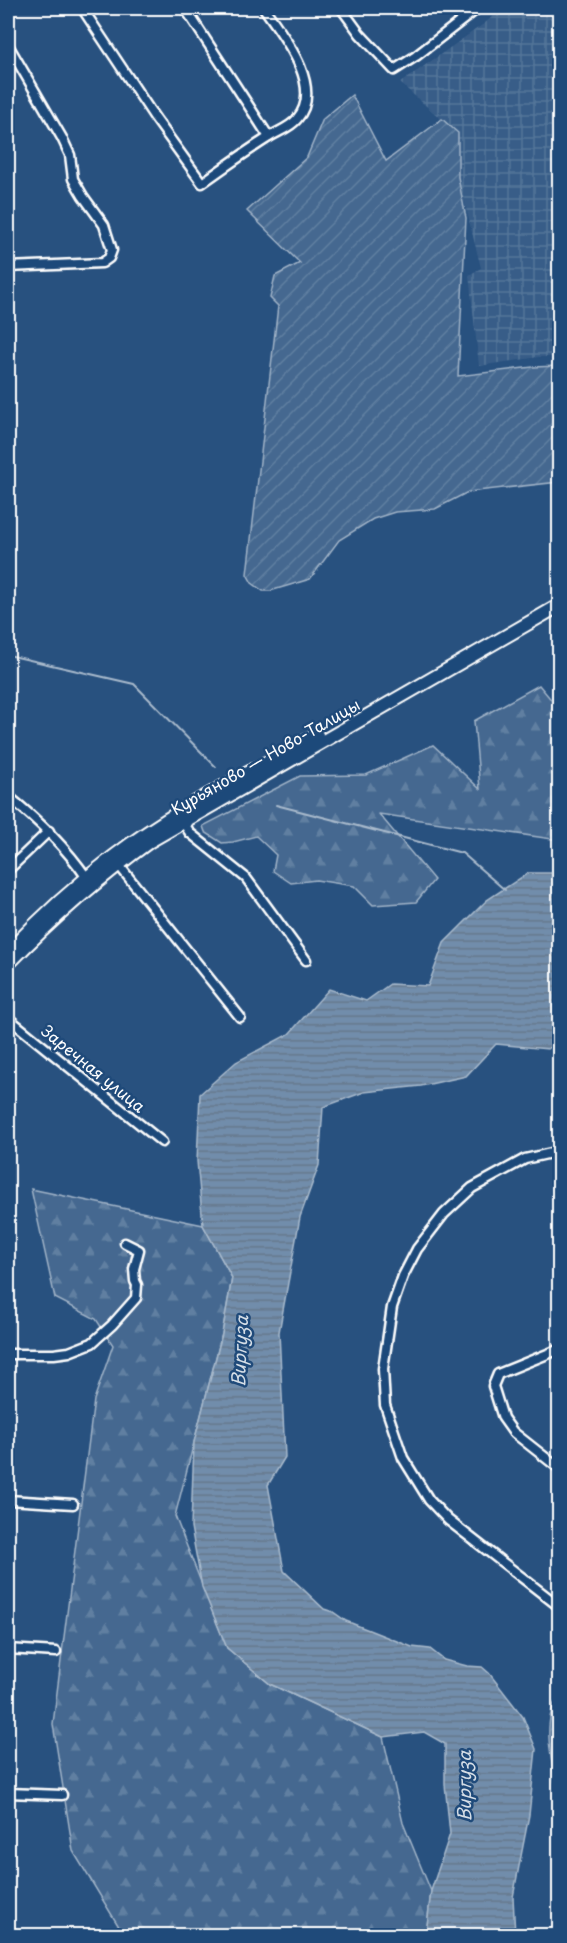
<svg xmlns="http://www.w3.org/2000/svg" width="567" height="1943" font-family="'Playpen Sans',sans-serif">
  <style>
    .industrial { fill: url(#industrial-grid) }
    .forest { fill: url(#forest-firs); stroke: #a2b4c8; stroke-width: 1.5 }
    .garden { fill: url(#garden-furrows); stroke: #a2b4c8; stroke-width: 1.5 }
    .water { fill: url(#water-rules); stroke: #aabbcd; stroke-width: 1.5 }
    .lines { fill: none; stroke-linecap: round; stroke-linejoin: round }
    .stream { stroke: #aabbcd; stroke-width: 2 }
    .street-casing { stroke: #fff; stroke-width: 13 }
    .secondary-casing { stroke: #fff; stroke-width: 16 }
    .street { stroke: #1f4a7a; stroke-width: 8 }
    .secondary { stroke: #1f4a7a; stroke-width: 12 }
    .labels { text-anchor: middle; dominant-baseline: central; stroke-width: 5; stroke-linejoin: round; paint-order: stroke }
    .street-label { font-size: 16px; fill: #fff; stroke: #1f4a7a }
    .water-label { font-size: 18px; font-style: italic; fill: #d4dde6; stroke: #1f4a7a }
  </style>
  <defs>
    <pattern id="industrial-grid" width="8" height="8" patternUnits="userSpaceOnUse" patternTransform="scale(1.5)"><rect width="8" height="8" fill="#375d88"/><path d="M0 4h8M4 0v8" fill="none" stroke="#55759a"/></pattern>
    <pattern id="forest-firs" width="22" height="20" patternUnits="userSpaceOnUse" patternTransform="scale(1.5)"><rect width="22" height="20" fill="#446890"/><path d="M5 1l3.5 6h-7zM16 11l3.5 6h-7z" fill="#607fa1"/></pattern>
    <pattern id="garden-furrows" width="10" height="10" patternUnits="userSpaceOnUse" patternTransform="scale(1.5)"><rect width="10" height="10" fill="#446890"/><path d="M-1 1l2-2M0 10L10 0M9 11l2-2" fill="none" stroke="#607fa1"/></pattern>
    <pattern id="water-rules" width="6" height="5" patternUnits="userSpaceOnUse" patternTransform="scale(1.5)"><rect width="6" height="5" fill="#718dab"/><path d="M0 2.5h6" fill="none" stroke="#64768a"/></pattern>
  </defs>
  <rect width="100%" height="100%" fill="#28517f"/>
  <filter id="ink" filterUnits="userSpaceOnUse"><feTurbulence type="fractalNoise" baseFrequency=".0167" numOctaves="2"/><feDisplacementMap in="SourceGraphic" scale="12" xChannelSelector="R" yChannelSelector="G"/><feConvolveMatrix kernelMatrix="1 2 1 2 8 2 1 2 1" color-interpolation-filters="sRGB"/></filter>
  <g filter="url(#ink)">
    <path class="industrial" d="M502,8h57v349h-20l-60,9 -10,-91 12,-7 -23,-91v-43l-58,-51 85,-60z"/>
    <g class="forest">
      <path d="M539,685l20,24v131l-180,-26 55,66 -18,22 -43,3 -19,-19 -38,-6 -25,3 -18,-12 3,-16 -20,-19 -23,6 -11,1 -17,-11 -2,-6 97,-50 66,-1 67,-30 47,44 -6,-68z"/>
      <path d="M31,1189l172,36 29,53 -10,56 -47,182 52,132 43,36 113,53 20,86 28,68 -5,44h-302l-51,-84 -20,-127 41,-324 19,-55 -17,-26 -41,-21z"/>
    </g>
    <g class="garden">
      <path d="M352,95l34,66 56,-42 16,14v44l8,41 -8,158 75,-9 26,-1v116l-91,10 -33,17 -40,3 -22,7 -34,21 -29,39 -40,12h-7l-11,-8 -5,-9 31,-268 -8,-8 5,-22 25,-13 -53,-52 60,-54 16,-38z"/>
      <path d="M559,1696v105c-5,-30 -20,-80 0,-105z"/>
    </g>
    <path class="water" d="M528,873h31v167l-11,9 -52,-5 -30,32 -45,10 -57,6 -41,15 -4,58 -19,52 -21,115 6,125 -17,28 16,86 40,38 9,3 13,9 66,26 18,2 14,11 23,6 15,1 7,6 34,44 13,32 -7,66 -16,82 2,38h-89l5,-44 19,-57 -5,-50v-40l-21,-12 -41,5 -113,-53 -43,-36 -25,-61 -11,-60 3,-85 28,-108 10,-56 -29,-53 -6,-64 3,-67 36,-32 53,-28 40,-45 37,12 24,-17 38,2 16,-43 43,-43z"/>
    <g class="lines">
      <g class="stream">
        <path d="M8,655l126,29 82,83"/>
        <path d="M276,805l186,48 43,37"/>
      </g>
      <g class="street-casing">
        <g id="street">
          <path d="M82,8l73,110 47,65c21,-15 42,-30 64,-44 10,-7 24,-11 31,-20 28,-32 -15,-85 -33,-111"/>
          <path d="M185,8l84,129"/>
          <path d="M341,8l19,26 34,36 22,-14 62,-48"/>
          <path d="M8,45l54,93 8,17 3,24 10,17 21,29 8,25 -3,8 -7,5 -94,4"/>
          <path d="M8,796c30,24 57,50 79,82"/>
          <path d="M183,822l7,11 56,45 60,82"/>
          <path d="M118,864l122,153"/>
          <path d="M8,870l41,-39"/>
          <path d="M8,1018l154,124"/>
          <path d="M560,1151l-35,8 -53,29 -28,26 -27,35 -14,27 -11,31 -9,62 2,36 18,53 26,42 19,20 112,87"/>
          <path d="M560,1349l-62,25 -5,12 10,32 10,14 47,37"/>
          <path d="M8,1354h46l15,-2 23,-9 20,-18 24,-27 1,-13 -2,-4 -1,-12 5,-19 -14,-7"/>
          <path d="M8,1500l65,4"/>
          <path d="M8,1649l48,3"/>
          <path d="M8,1793l54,2"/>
        </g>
      </g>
      <g class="secondary-casing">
        <g id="secondary">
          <path d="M8,952c32,-34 67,-66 105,-95 62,-48 135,-83 204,-122"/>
          <path d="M8,964c44,-45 91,-86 142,-123l410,-236"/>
        </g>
      </g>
      <use href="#street" class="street"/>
      <use href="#secondary" class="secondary"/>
    </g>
  </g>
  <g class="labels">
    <g class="street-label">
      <text transform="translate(265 756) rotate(-30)">Курьяново — Ново-Талицы</text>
      <text transform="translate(94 1068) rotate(39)">Заречная улица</text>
    </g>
    <g class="water-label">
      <text transform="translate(239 1351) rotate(-87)">Виргуза</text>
      <text transform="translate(463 1786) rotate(-90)">Виргуза</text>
    </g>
  </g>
  <rect width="567" height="1943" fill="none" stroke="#1f4a7a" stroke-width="30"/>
  <rect x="15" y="15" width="537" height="1913" fill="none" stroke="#fff" stroke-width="2" filter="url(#ink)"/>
</svg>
